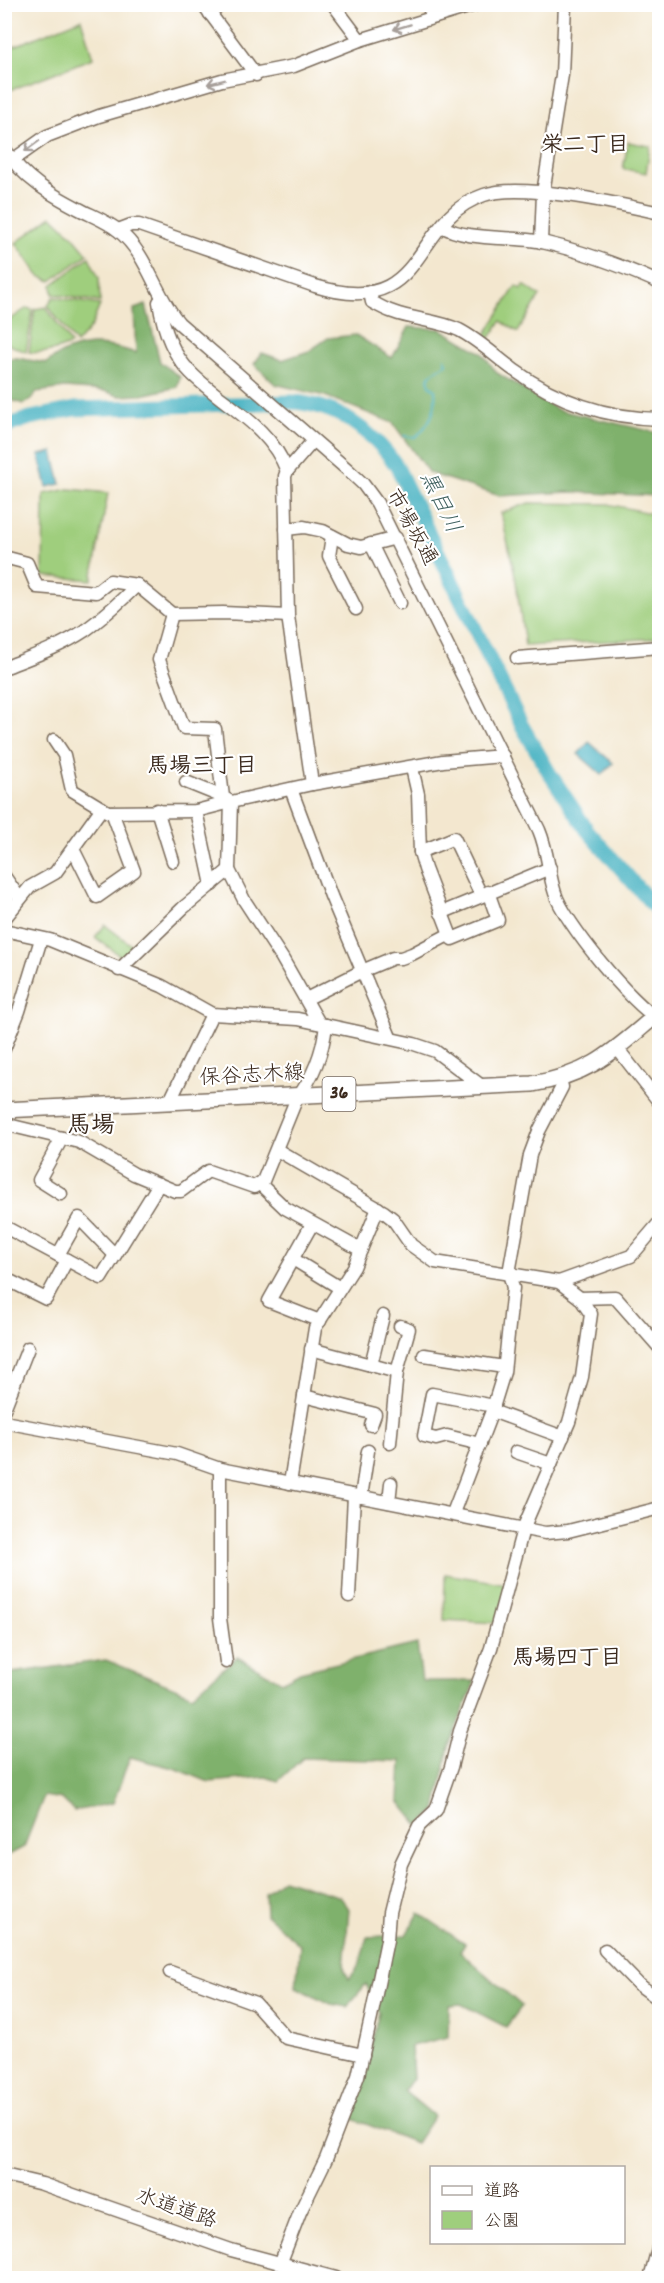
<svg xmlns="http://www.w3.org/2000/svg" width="664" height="2283" font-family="Dekko,'Klee One',sans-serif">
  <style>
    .green { fill: #9fce7d; stroke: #6d7c4e; stroke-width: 1.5 }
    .forest { fill: #7fb16c; stroke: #5d6e45; stroke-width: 1.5 }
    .water { fill: #44b1c1; stroke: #406e70; stroke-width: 1.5 }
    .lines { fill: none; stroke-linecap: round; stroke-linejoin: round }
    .stream { stroke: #44b1c1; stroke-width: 2 }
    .river { stroke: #44b1c1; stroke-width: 15 }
    .minor-casing { stroke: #7b6c5c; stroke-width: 15 }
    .major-casing { stroke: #7b6c5c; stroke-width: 18 }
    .minor { stroke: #fff; stroke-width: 12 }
    .major { stroke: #fff; stroke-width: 15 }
    .oneway { stroke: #a79f9a }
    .labels { text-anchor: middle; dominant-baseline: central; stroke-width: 4.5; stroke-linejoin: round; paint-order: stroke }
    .shield { fill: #fff; stroke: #766a62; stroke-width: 1.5 }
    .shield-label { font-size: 20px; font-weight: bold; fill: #3b2a1e }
    .street-label { font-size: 21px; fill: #3b2a1e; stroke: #fff }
    .neighbourhood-label { font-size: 22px; font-weight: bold; fill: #3b2a1e; stroke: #fff }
    .water-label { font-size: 22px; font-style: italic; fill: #3f605f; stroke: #fff }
    .quarter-label { font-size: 24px; font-weight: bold; fill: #3b2a1e; stroke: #fff }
  </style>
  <rect width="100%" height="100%" fill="#fff"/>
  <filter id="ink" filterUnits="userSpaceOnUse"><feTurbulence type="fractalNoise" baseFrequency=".0167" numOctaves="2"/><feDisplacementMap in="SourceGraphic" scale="12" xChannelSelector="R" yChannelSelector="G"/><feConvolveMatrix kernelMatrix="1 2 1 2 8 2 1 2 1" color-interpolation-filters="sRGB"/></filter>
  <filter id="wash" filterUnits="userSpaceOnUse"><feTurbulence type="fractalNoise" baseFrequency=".008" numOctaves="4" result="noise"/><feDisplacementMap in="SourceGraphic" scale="24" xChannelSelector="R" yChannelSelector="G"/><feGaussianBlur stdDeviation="1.35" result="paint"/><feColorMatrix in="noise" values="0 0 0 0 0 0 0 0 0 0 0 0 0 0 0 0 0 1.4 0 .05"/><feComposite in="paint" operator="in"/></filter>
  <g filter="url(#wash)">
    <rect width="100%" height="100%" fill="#f3e7cf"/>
    <g class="green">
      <path d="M81,19l12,39 -88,34v-42z"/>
      <path d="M628,142l22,4 -4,27 -23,-4z"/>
      <path d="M52,216l21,20 15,18 -37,27 -12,-5 -23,-33z"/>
      <path d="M89,257l10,21 1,24 -47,-8 -1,-9z"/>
      <path d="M524,285l16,11 -22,36 -17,-11 -14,21 -5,-2 34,-54 5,3z"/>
      <path d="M53,297l47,8 -9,22 -15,17 -28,-38z"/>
      <path d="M46,307l25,37c-14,7 -26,10 -42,8l6,-43z"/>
      <path d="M27,308l6,2 -7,42 -21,-9 -1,-19z"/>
      <path d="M69,489l39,4 -16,87 -49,-4 1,-82z"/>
      <path d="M529,503l79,1 51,11v123l-134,8 -10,-71 -14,-62z"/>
      <path d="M105,925l30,23 -9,12 -31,-23z"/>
      <path d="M445,1574l63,10 -10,39 -54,-3z"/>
    </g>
    <g class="forest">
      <path d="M146,305l14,57 20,15 -3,10 -35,8 -23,1 -15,-5 -39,-3 -28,4 -7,9 -7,3 -18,-6v-39l12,-1 29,5c31,-23 55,-21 90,-10l-2,-44z"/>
      <path d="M409,327l32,2 41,24 15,20 61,37 101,23v63l-90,-4 -69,4 -71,-23 -36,-50 -68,-27 -50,-12 -21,-20 8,-11 20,7 27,-9 19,-13 28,-3 36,23z"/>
      <path d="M417,1644l5,37h53l-26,65 -13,64 -17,16 -20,-25 2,-40 -98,-3 -25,23 -12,-4 -57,5 -32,-13 -47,-12 -17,46 -39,8 -12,-12 -18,-3 -20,51 -19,10v-183l101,-14 86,35 45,-38 45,25 18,-10z"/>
      <path d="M283,1879l58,18 8,12 -5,59 5,11 10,-13 8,-29 39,-2 13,-22 46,31 -5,8 62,54 -16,21 -45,-23 -12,1 -1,32 -37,9 2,32 -9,13 30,25 -18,27 -66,-25 15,-43 14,-63 -13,-28 -19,23 -16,-3 -35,-17 4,-42 -34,-30 -1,-22z"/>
    </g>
    <g class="water">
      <path d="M53,452l8,32 -14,3 -8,-32z"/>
      <path d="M589,742l24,21 -11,12 -24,-21z"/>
    </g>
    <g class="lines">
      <g class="stream">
        <path d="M404,436l12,1c15,-15 21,-27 19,-47l-5,-5 -2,-6 4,-6 15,-9 -2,-6"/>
        <path d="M386,451l4,-3"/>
      </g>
      <path class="river" d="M4,427l26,-9 45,-9 218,-7c43,3 79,28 103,63l125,259 29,50 37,56 73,83"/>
    </g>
  </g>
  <g filter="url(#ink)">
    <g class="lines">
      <g class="minor-casing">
        <g id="minor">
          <path d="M203,4l53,71"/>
          <path d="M333,4l27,36"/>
          <path d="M426,4l9,13"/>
          <path d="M210,14l11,-10"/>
          <path d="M4,148c19,31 48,47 79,63 12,6 25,11 36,20 29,24 36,64 60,92l169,147 15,14 14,19 162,327c9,21 9,42 16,63 8,28 78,113 105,127"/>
          <path d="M13,160l34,-24 52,-20 123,-36 72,-14 66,-26 118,-36"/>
          <path d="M442,226c23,15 71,10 100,16 40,9 80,24 118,41"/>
          <path d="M118,230l13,-5h8l176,61c114,35 94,-66 169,-91 37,-13 135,9 176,18"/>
          <path d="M541,242l2,-49 19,-118 3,-71"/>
          <path d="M370,292l2,10c7,4 14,8 21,10 21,8 45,8 66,18 21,11 37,27 55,40 44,32 92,48 146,49"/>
          <path d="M162,298l-3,4c4,26 13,52 32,71 33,33 78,51 96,98"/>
          <path d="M286,529l18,-2 19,4 25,13 13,3 35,-9"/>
          <path d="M332,536l-3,20 27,53"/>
          <path d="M371,544l29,59"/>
          <path d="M4,557l23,6 10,24 59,5 14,-11 27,4"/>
          <path d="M172,614l-13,46 25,68 31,1 8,68 8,5"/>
          <path d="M517,658l143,-11"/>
          <path d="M4,668c27,-11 56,-21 80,-37 20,-14 36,-29 53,-46l35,29 51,-1 65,3"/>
          <path d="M54,740l10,15 8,35 36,22 88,-1 35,-9"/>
          <path d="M412,768l6,26 2,58 5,17 25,65"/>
          <path d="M186,782l37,15"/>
          <path d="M312,784l-24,-168 -3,-140 2,-5 26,-30"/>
          <path d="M291,789l40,107 59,141"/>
          <path d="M157,810l16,51"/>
          <path d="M196,811l16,74"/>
          <path d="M73,849l24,48 37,-26 -22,-59"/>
          <path d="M420,852l34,-14 27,57"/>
          <path d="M4,876l16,23"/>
          <path d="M441,913l109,-45"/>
          <path d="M4,919l26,-32 25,-14 47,-65"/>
          <path d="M4,930l46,10 112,46 50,28 86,5 116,25 21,7 48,36"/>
          <path d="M119,970l64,-62 46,-38"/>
          <path d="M306,999l56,-28 31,-13h8l11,-4 38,-20 2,5 46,-19 -10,-28"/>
          <path d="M319,1023l-37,-65 -38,-58 -15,-30 2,-68 81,-18 131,-23 60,-5"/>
          <path d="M617,1048l43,55"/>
          <path d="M4,1049l15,-38 22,-72"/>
          <path d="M169,1103l43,-89"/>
          <path d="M4,1124l75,18 55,32 41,17h6l27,-20 46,16 9,-6 33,-81c16,-21 27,-48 30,-75"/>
          <path d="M277,1150l107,62 9,7 18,26 24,17 124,20 21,16 11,16 -9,63 -13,45 -46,107 -32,119 -31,83 -9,36 -15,43 -17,16 -18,38 -12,49 -2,27 -16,78 -13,58 -32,83 -26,53 -20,52"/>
          <path d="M260,1184l25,24 76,42"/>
          <path d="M61,1194l-22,-14 23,-42"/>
          <path d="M312,1224l-43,77 51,20"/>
          <path d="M4,1229l1,-2 96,51 58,-94"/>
          <path d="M58,1255l21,-37 36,37"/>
          <path d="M293,1259l47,29"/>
          <path d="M4,1278l42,21 21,-39"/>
          <path d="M559,1282l72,-26 29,-34"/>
          <path d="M580,1298l35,-1 45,51"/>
          <path d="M311,1349l86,23"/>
          <path d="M424,1355l80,12"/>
          <path d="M371,1365l12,-49"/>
          <path d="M304,1396l71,18 -4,11"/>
          <path d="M4,1409l24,-61"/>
          <path d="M492,1411l71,26"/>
          <path d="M4,1422l173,32 43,15 325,64 23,-2 92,-23"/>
          <path d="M390,1443l7,-71 12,-43 -9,-3"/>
          <path d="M480,1444l-33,-8 -11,3 -12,-3 8,-42 62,12"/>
          <path d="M516,1452l35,12"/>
          <path d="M220,1469v149l6,44"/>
          <path d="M290,1483l25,-155 39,-61 24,-59"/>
          <path d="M361,1497l7,-46"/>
          <path d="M389,1502l2,-19"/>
          <path d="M453,1513l39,-102 12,-39 9,-84 -4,-15 21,-118 9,-24 23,-44 -2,-9"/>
          <path d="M349,1596l5,-100"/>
          <path d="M605,1950l33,34 22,16"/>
          <path d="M170,1972l85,31 31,35 77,17"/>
          <path d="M4,2175l38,9 189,66 105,28"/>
          <path d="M650,2278l10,-37"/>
        </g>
      </g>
      <g class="major-casing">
        <path id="major" d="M4,1110l528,-26c62,-10 82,-34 128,-72"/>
      </g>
      <use href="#minor" class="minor"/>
      <use href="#major" class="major"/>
    </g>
    <defs><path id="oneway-shaft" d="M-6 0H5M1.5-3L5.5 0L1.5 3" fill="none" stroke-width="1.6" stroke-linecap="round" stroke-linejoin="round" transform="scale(1.5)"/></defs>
    <g class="oneway">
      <use href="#oneway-shaft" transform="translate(402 27) rotate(163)"/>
      <use href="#oneway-shaft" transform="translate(216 82) rotate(166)"/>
      <use href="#oneway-shaft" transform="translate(32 146) rotate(144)"/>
    </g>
  </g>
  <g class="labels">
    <rect class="shield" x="322.5" y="1077" width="33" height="34" rx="4.5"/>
    <g class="shield-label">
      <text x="339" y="1094">36</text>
    </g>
    <g class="street-label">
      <text transform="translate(410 528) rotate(61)">市場坂通</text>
      <text transform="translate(252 1077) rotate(-3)">保谷志木線</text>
      <text transform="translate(176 2210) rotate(19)">水道道路</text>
    </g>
    <g class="neighbourhood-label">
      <text x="585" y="146">栄二丁目</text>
      <text x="202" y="767">馬場三丁目</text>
      <text x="567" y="1659">馬場四丁目</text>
    </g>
    <g class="water-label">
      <text transform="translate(439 503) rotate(64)">黒目川</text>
    </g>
    <g class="quarter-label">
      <text x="91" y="1127">馬場</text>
    </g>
  </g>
  <rect width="664" height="2283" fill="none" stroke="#fff" stroke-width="24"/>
  <rect x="430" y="2166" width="195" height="78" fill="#ffffff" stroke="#b1aaa5" stroke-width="1.5"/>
  <rect x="442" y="2186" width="30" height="9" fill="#ffffff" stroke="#b1aaa5" stroke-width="1.5"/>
  <text x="484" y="2196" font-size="18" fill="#3b2a1e">道路</text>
  <rect x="442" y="2211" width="30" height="18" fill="#9fce7d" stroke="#b1aaa5" stroke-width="1.5"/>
  <text x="484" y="2226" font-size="18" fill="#3b2a1e">公園</text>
</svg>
